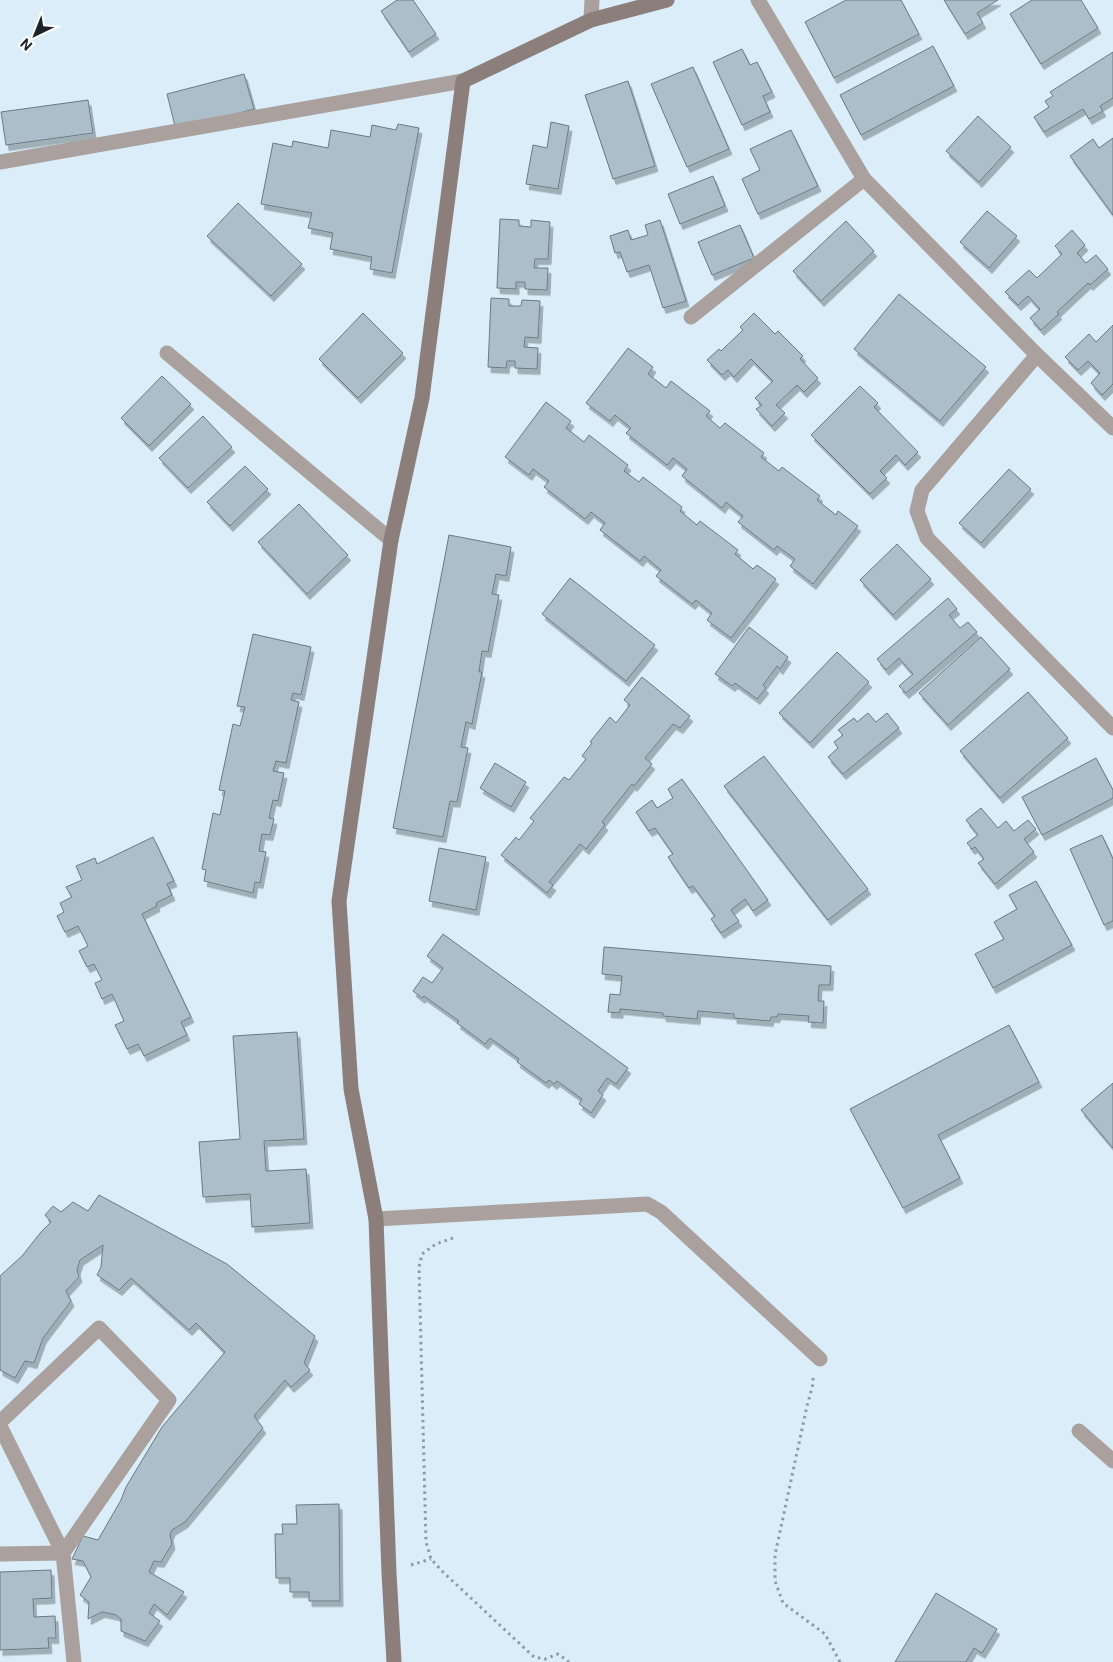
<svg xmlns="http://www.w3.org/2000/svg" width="1113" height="1662" font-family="Roboto,sans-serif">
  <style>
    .building { fill: #acbec9; stroke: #697a84; filter: url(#shadow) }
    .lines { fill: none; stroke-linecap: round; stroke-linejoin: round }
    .path { stroke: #8d9ba4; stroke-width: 3; stroke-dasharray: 2.5 4; stroke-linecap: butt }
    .street { stroke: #aaa19f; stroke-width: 15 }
    .secondary { stroke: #8b7e7b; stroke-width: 15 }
  </style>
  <defs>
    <filter id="shadow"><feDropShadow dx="3" dy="5.5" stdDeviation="0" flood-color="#0004"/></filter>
  </defs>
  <rect width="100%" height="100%" fill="#daedf8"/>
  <g class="building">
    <path d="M397,0h16l23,34 -27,18 -28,-41z"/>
    <path d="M846,0h55l18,34 -85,44 -29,-56z"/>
    <path d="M944,0h54l-21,13 6,10 -18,11z"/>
    <path d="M1032,0h49l17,28 -57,36 -31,-50z"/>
    <path d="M933,46l21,40 -93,49 -21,-40z"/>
    <path d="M742,49l8,16 7,-3 15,30 -9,4 7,16 -28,13 -29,-63z"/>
    <path d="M1113,52v46l-13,8 3,5 -14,8 -6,-10 -39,23 -10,-15 15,-10 -4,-6 8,-5 -3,-4z"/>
    <path d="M693,67l36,82 -42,18 -36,-83z"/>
    <path d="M244,74l10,35 -78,21 -9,-36z"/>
    <path d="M628,81l27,85 -42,13 -28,-84z"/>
    <path d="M88,100l5,33 -87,12 -5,-33z"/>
    <path d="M978,116l33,31 -32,35 -33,-31z"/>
    <path d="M551,122l18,4 -11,63 -32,-5 7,-39 14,3z"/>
    <path d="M398,124l21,4 -27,145 -22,-4 2,-12 -42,-8 3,-16 -25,-5 4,-15 -51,-9 12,-61 19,4 1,-6 35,7 3,-18 39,7 2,-12 24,5z"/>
    <path d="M791,130l27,56 -60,28 -16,-35 18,-9 -10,-21z"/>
    <path d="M1113,138v77l-43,-59 23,-17 6,9z"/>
    <path d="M713,176l12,30 -45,18 -12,-30z"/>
    <path d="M238,203l64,61 -31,32 -64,-60z"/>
    <path d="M987,211l30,25 -28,32 -29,-26z"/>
    <path d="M500,219l19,1v6l12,1v-7l19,2 -2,37h-13l-1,9h14l-1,22 -22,-1v-7h-9v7l-19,-1z"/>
    <path d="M660,220l26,81 -23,7 -14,-43 -22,7 -7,-20 -5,1 -5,-17 18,-6 3,10 17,-5 -3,-10z"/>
    <path d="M846,221l28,30 -53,50 -28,-30z"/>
    <path d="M740,225l14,33 -42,17 -14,-33z"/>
    <path d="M1072,230l13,15 -8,8 9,10 10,-8 12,14 -18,16 -2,-2 -31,29 2,2 -18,16 -11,-12 10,-9 -12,-13 -10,9 -13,-13 24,-22 8,8 25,-24 -7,-8z"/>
    <path d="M899,294l87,73 -46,54 -86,-72z"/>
    <path d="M491,298l18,1v7h12l1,-6 18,1 -2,37 -13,-1 -1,10 14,1 -1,21 -22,-1v-7h-8l-1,7 -18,-1z"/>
    <path d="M363,313l40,40 -45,45 -39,-39z"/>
    <path d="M754,313l21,21 3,-3 25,25 -3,3 18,19 -14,14 -7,-7 -21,20 9,8 -13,13 -16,-17 6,-4 -7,-7 18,-17 -22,-22 -17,18 -6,-7 -6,5 -15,-15 12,-11 2,2 22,-21 -3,-3z"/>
    <path d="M1113,325v59l-11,11 -11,-12 9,-10 -12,-12 -10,9 -13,-13 24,-23 7,8z"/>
    <path d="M628,348l25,19 -5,7 18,14 5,-7 39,30 -4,5 14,12 5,-5 39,30 -3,4 18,14 3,-4 38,29 -3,4 19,15 2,-4 20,15 -45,58 -23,-18 5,-7 -18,-13 -3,4 -36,-28 5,-6 -17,-14 -4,6 -40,-32 5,-7 -14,-11 -6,7 -41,-32 5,-5 -16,-13 -5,6 -24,-18z"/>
    <path d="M162,376l29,28 -42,42 -28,-28z"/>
    <path d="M860,386l18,17 -4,4 44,45 -13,13 -9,-10 -16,16 7,7 -17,16 -59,-59z"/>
    <path d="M546,402l25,19 -5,7 18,14 5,-7 39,30 -4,6 15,11 4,-5 39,30 -2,4 17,14 3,-4 38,29 -3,4 18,15 4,-4 19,14 -45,59 -24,-18 5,-7 -16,-13 -4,4 -36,-28 5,-6 -17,-14 -4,5 -40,-31 5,-7 -14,-11 -6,7 -41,-32 5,-6 -16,-12 -4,6 -24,-18z"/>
    <path d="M203,416l29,31 -44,41 -29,-30z"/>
    <path d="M245,466l23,23 -38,37 -23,-24z"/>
    <path d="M1009,469l22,20 -50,54 -22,-20z"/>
    <path d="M299,504l49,51 -41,39 -49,-52z"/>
    <path d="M449,535l62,12 -5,29 -10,-2 -4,20 7,1 -11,57 -6,-1 -3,21h3l-10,52 -6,-2 -5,25 7,1 -11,54 -7,-1 -7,36 -50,-9z"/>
    <path d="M897,544l34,35 -38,36 -33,-35z"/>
    <path d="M570,578l85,67 -29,36 -84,-67z"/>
    <path d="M948,598l9,11 -8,6 11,13 8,-6 9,10 -71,61 -7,-7 14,-12 -14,-16 -13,12 -9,-11z"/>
    <path d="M749,627l39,30 -8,12 -3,-3 -14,19 3,3 -9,11 -22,-16 -3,3 -17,-12z"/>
    <path d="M253,634l58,13 -10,48 -8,-2 -2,7 8,2 -13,61 -10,-2 -3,10 11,2 -6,28 -5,-1 -4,18 5,1 -4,16 -8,-1 -3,17 7,1 -6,31 -5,-1 -2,11 -49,-12 2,-11 -4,-1 11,-56 7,2 5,-24 -6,-1 14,-66 7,2 5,-19 -8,-1z"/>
    <path d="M981,637l29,32 -62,56 -29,-32z"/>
    <path d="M837,652l32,30 -59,61 -31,-30z"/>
    <path d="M642,677l48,39 -10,12 -7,-4 -28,34 7,6 -18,22 -2,-2 -30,38 3,3 -19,24 -6,-5 -31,38 4,3 -6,8 -46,-38 15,-18 3,3 15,-19 -4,-3 34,-41 5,3 17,-21 -4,-3 10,-13 -2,-1 20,-25 6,6 14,-18 -6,-5z"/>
    <path d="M1028,692l40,46 -68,60 -40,-47z"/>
    <path d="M868,713l8,9 11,-9 12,15 -56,46 -15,-17 10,-9 -4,-6 9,-7 -5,-5 16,-12 3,4z"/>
    <path d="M764,756l104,133 -40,31 -104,-134z"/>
    <path d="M1096,758l17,32v8l-71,37 -20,-38z"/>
    <path d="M495,763l31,19 -15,25 -31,-19z"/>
    <path d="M682,779l86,121 -15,11 -8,-12 -14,11 8,11 -18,12 -10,-14 4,-3 -22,-30 -4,2 -21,-31 5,-3 -18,-26 -6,3 -13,-19 16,-12 5,8 16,-10 -5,-9z"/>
    <path d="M981,808l17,20 8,-7 8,10 14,-11 8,9 -12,10 10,13 -39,32 -17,-21 6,-4 -9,-12 -3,2 -5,-6 11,-8 -12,-15z"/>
    <path d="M1102,835l11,24v62l-9,4 -34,-76z"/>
    <path d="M153,837l21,44 -7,3 5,11 -16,8 1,3 -15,8 49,103 -10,5 6,13 -43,21 -6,-12 -11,5 -12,-24 9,-4 -12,-27 -10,5 -7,-16 7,-3 -8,-16 -7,3 -8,-16 9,-5 -10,-20 -13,6 -8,-16 7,-4 -4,-9 12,-6 -6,-10 16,-7 -6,-14 19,-8 2,6z"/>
    <path d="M439,848l47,9 -10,53 -47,-9z"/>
    <path d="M1036,881l36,64 -79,43 -18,-34 29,-15 -10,-17 23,-13 -8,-14z"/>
    <path d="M443,934l185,134 -12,16 -9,-6 -9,13 5,4 -12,18 -12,-9 3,-5 -25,-18 -3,3 -5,-4 -3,3 -29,-21 2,-3 -29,-21 -5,6 -28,-21 2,-2 -35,-25 -2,2 -9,-7 10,-14 9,6 11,-15 -16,-12z"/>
    <path d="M604,947l227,19 -1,19h-11l-1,16h6l-1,22 -15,-1 1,-6 -31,-2 -1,3h-6l-1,4 -36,-3v-4l-36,-3 -1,8 -34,-3v-3l-43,-4v4l-12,-1 2,-18 10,1 2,-19 -20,-2z"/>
    <path d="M1009,1025l30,57 -101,53 22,43 -57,30 -53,-99z"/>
    <path d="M297,1032l7,107 -40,2 2,30 40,-2 4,54 -58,4 -2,-33 -47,3 -4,-55 41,-3 -7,-103z"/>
    <path d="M1113,1083v65l-32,-38z"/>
    <path d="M99,1195l128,69 88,72 -11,27 6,7 -19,17 -6,-7 -31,36 9,12 -78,94 -13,8 -2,5 2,9 -11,18 -7,-1 -5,11 35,20 -17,23 -13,-11 -5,9 11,8 -15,20 -24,-10v-12l-5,-4 -14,-3 -14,7 1,-17 -9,-7 11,-18 -8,-16 -11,-2 11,-23 15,4 23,-40 5,-13 36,-60 63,-75 -29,-29 -7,7 -58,-52 -12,12 -22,-15 4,-8 2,-22 -23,15 -3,10 2,7 -13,14 5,10 -28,37 -9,25 -9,-2 -10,17 -15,-8v-94l22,-20 19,-24 10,-10 -6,-7 8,-9 8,6 12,-10 15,9z"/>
    <path d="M339,1504l1,97h-31v-9h-19v-14h-14l-1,-44h8l-1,-10h15l-1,-19z"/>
    <path d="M51,1570l1,28 -19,1 1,18 21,-1 1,22h-8l1,10 -49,2v-78z"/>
    <path d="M936,1593l61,36 -15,24 -8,-5 -8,14h-71z"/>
  </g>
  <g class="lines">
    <g class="path">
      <path d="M453,1238l-17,6 -14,10 -3,13 7,275 5,17 12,13 91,85 11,2 13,-5 11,8"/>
      <path d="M813,1378v6l-6,22 -32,149v26l8,22 42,31 15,28"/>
      <path d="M411,1565l20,-6"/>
    </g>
    <g class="street">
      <path d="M758,0l106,179 173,176 76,73"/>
      <path d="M591,20l1,-20"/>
      <path d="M0,162l463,-81"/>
      <path d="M691,317l173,-138"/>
      <path d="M167,353l224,187"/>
      <path d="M1037,355l-115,135 -5,21 10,27 186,190"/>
      <path d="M376,1219l271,-15 14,8 159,147"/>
      <path d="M0,1422l99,-94 70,72 -106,153"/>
      <path d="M0,1426l63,127 11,109"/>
      <path d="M1079,1431l34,30"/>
      <path d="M0,1554l63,-1"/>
    </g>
    <path class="secondary" d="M394,1662l-5,-89 -13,-354 -25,-130 -12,-188 52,-361 31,-142 41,-317 128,-61 76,-20"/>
  </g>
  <g transform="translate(35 35) rotate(223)" stroke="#ffffff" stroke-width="4" paint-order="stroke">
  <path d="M0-4L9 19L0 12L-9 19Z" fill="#1c2227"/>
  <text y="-8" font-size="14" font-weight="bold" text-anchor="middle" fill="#1c2227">N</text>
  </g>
</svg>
